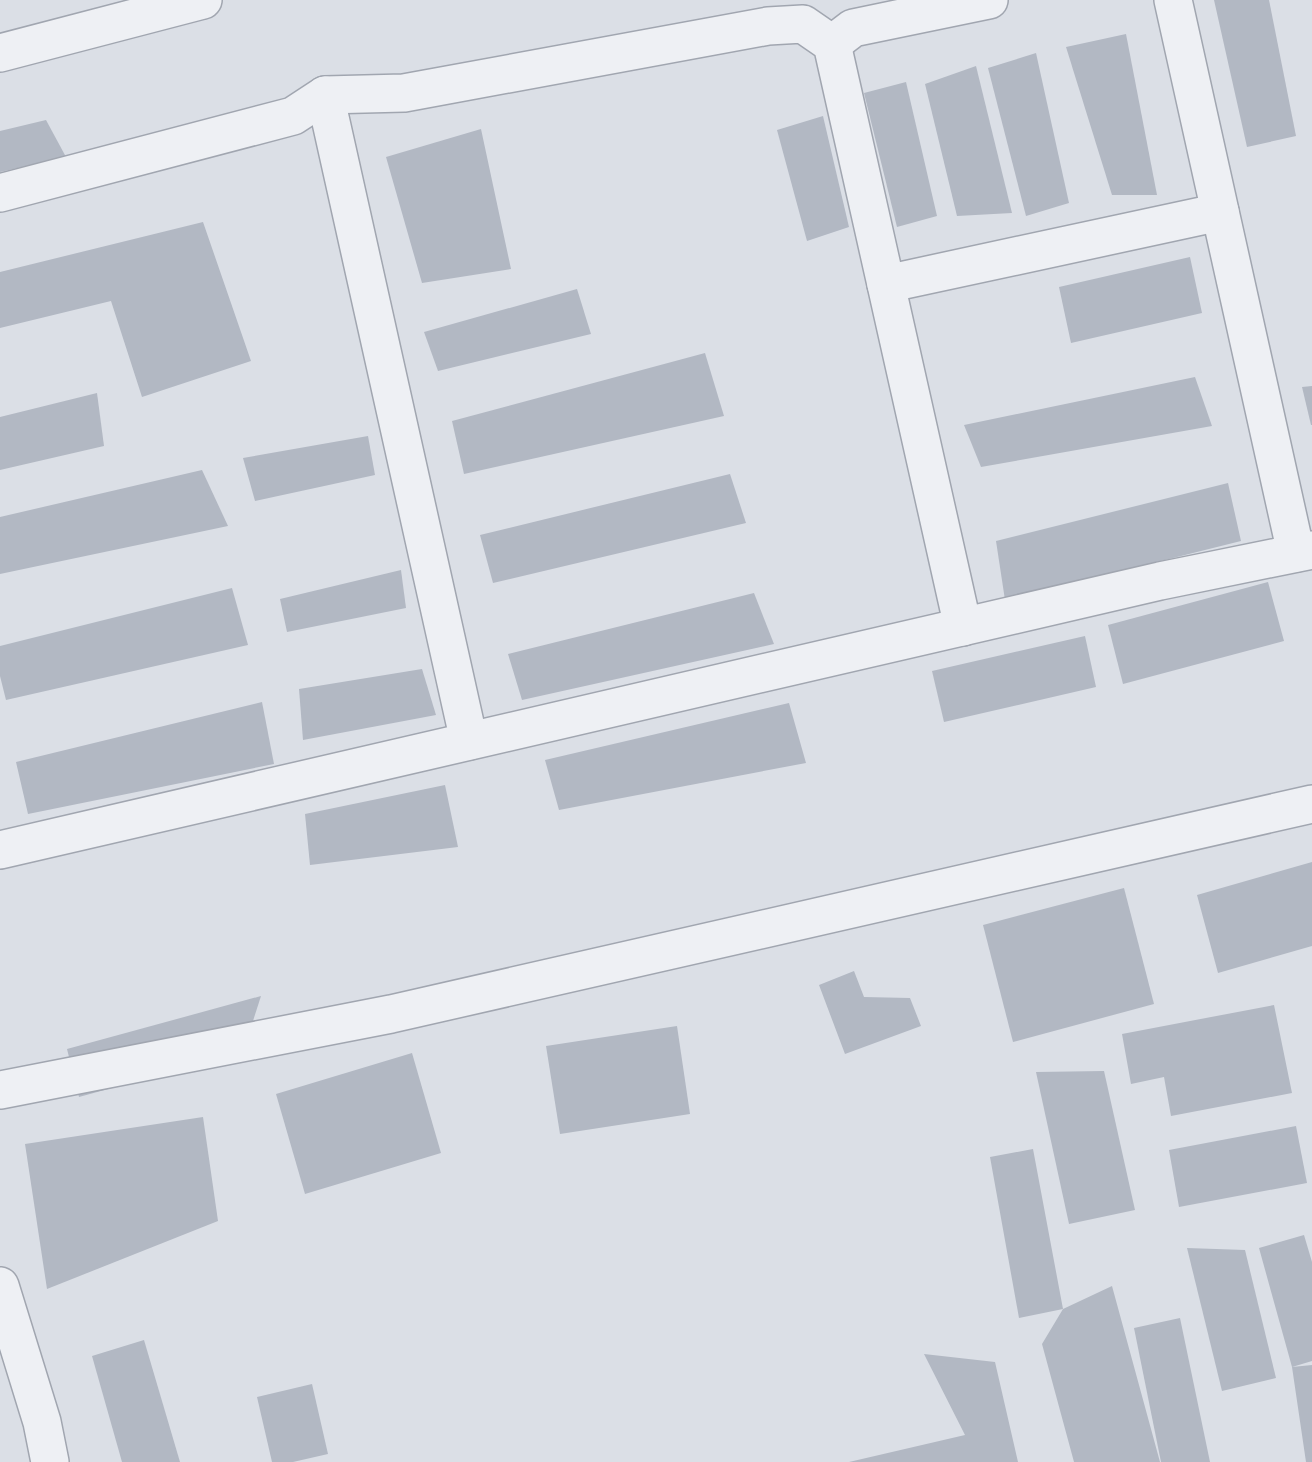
<svg xmlns="http://www.w3.org/2000/svg" width="1312" height="1462" font-family="Roboto,sans-serif">
  <style>
    .building { fill: #b2b8c3 }
    .lines { fill: none; stroke-linecap: round; stroke-linejoin: round }
    .minor-casing { stroke: #a1a6b0; stroke-width: 40 }
    .minor { stroke: #eef0f4; stroke-width: 37 }
  </style>
  <rect width="100%" height="100%" fill="#dbdfe6"/>
  <g class="building">
    <path d="M1214,0h55l27,136 -49,11z"/>
    <path d="M1126,34l31,161h-45l-46,-148z"/>
    <path d="M1036,53l33,150 -43,13 -38,-148z"/>
    <path d="M976,66l36,147 -55,3 -32,-132z"/>
    <path d="M906,82l31,134 -40,11 -33,-134z"/>
    <path d="M823,116l26,111 -42,14 -30,-111z"/>
    <path d="M46,120l20,37 -66,15v-41z"/>
    <path d="M481,129l30,140 -89,14 -36,-126z"/>
    <path d="M203,222l48,139 -109,36 -31,-96 -111,27v-56z"/>
    <path d="M1190,257l12,56 -131,30 -12,-56z"/>
    <path d="M577,289l14,45 -153,37 -14,-39z"/>
    <path d="M705,353l19,63 -260,58 -12,-53z"/>
    <path d="M1195,377l17,49 -231,41 -17,-42z"/>
    <path d="M1312,386v39h-1l-9,-38z"/>
    <path d="M97,393l7,53 -104,24v-53z"/>
    <path d="M368,436l7,39 -120,26 -12,-43z"/>
    <path d="M202,470l26,56 -228,48v-57z"/>
    <path d="M730,474l16,49 -253,60 -13,-48z"/>
    <path d="M1228,483l13,58 -236,59 -9,-59z"/>
    <path d="M401,570l5,38 -119,24 -7,-33z"/>
    <path d="M1268,582l16,59 -161,43 -15,-59z"/>
    <path d="M232,588l16,57 -242,55 -6,-24v-30z"/>
    <path d="M754,593l20,51 -252,56 -14,-46z"/>
    <path d="M1085,636l11,51 -152,35 -12,-51z"/>
    <path d="M422,669l14,46 -133,25 -4,-51z"/>
    <path d="M262,702l12,62 -246,50 -12,-52z"/>
    <path d="M789,703l17,60 -247,47 -14,-50z"/>
    <path d="M445,785l13,62 -148,18 -5,-51z"/>
    <path d="M1312,862v84l-94,27 -21,-78z"/>
    <path d="M1124,888l30,116 -141,38 -30,-117z"/>
    <path d="M854,971l10,26 46,1 11,28 -76,28 -26,-69z"/>
    <path d="M261,996l-18,56 -164,45 -12,-48z"/>
    <path d="M1274,1005l18,88 -121,23 -7,-39 -33,7 -9,-50z"/>
    <path d="M677,1026l13,88 -130,20 -14,-88z"/>
    <path d="M412,1053l29,100 -136,41 -29,-100z"/>
    <path d="M1104,1071l31,139 -66,14 -33,-152z"/>
    <path d="M203,1117l15,104 -171,68 -22,-145z"/>
    <path d="M1296,1126l11,57 -128,24 -10,-57z"/>
    <path d="M1033,1149l30,160 49,-23 48,176h-86l-32,-118 21,-35 -44,9 -29,-161z"/>
    <path d="M1304,1235l8,27v99l-20,6 20,-2v97h-6l-14,-95 -33,-119z"/>
    <path d="M1187,1248l58,2 31,128 -54,13z"/>
    <path d="M1180,1318l30,144h-49l-27,-134z"/>
    <path d="M144,1340l36,122h-58l-30,-106z"/>
    <path d="M924,1354l71,8 23,100h-169l116,-27z"/>
    <path d="M312,1384l16,70 -35,8h-21l-15,-65z"/>
  </g>
  <g class="lines">
    <g class="minor-casing">
      <g id="minor">
        <path d="M1173,0l123,553"/>
        <path d="M832,44l21,-16 136,-28"/>
        <path d="M0,53l203,-53"/>
        <path d="M325,95l144,646"/>
        <path d="M0,193l293,-77 32,-21 79,-2 364,-67 35,-2 29,20 131,583"/>
        <path d="M886,284l334,-72"/>
        <path d="M0,850l1160,-269 152,-31"/>
        <path d="M0,1090l391,-76 921,-210"/>
        <path d="M0,1286l42,136 8,40"/>
      </g>
    </g>
    <use href="#minor" class="minor"/>
  </g>
</svg>
